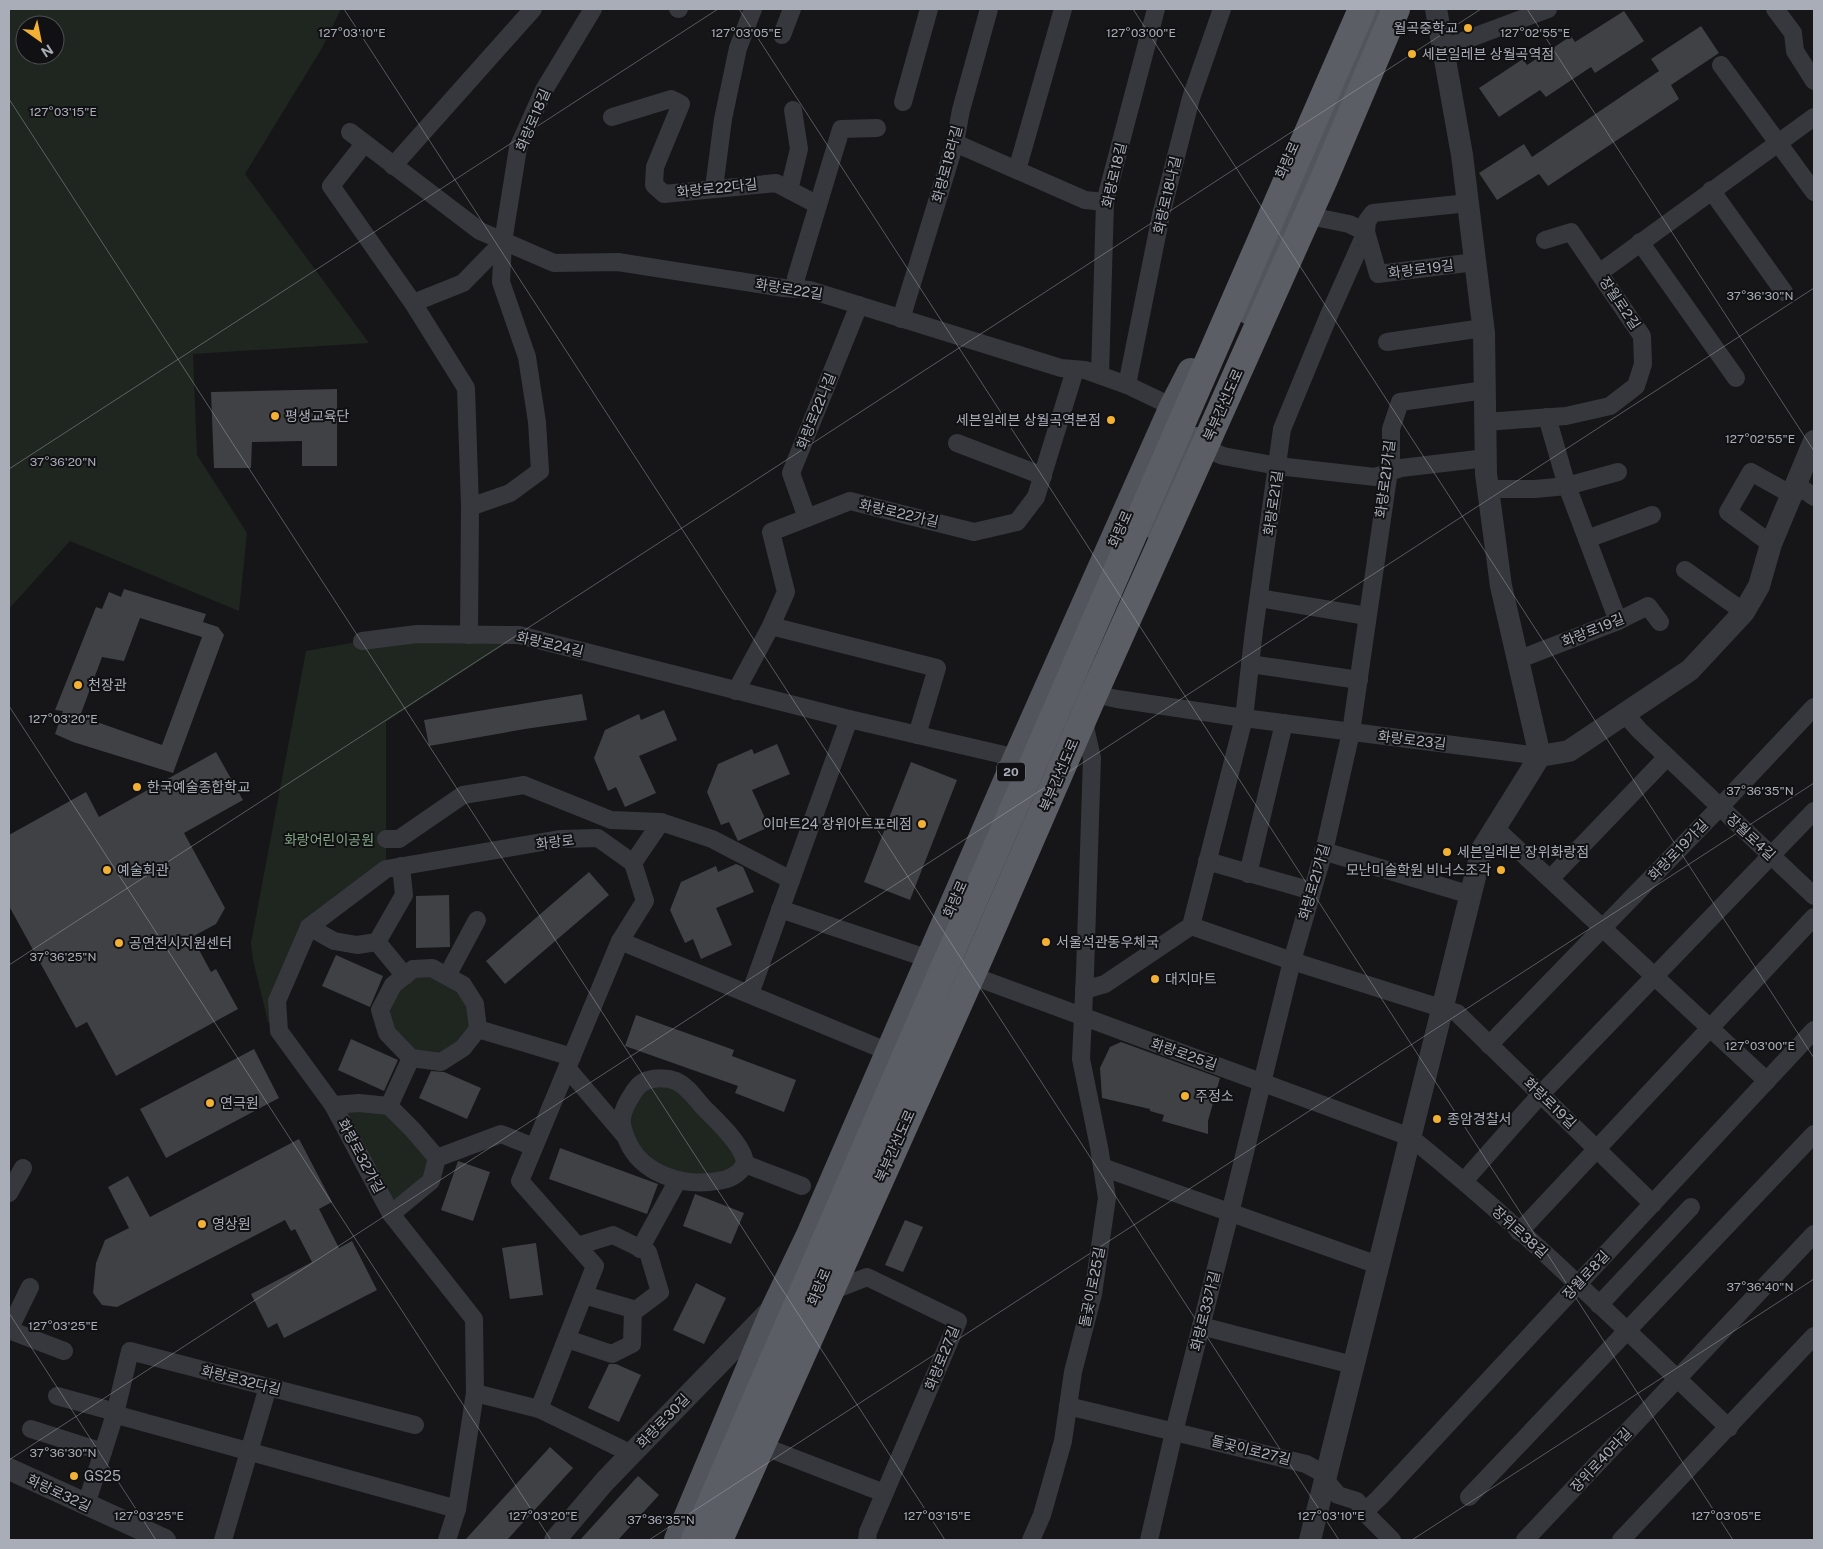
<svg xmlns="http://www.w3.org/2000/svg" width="1823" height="1549" font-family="'Public Sans','Noto Sans KR',sans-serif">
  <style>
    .green { fill: #1e261f; fill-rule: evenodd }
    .building { fill: #404145; fill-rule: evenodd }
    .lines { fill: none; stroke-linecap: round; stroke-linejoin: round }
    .minor { stroke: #37383d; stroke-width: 18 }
    .tertiary { stroke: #37383d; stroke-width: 22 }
    .primary { stroke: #53555c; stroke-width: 28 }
    .trunk { stroke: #5b5e65; stroke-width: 28 }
    .ticks { fill: none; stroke: #a8adb8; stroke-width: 1; stroke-opacity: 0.45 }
    .poi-dot { fill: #f2b134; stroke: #111113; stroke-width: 2 }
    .labels { text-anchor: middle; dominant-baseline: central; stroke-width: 4; stroke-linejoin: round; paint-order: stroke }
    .shield { fill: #111113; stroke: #7b7e86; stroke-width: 1 }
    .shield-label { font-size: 12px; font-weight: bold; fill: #a8adb8 }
    .poi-label { font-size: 14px; fill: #a8adb8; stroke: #111113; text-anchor: start }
    .street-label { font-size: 14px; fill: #a8adb8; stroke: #111113 }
    .park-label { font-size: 14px; fill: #7fa381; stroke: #111113 }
    .ticks-label { font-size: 12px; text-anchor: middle; fill: #a8adb8; stroke: #111113; stroke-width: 4; stroke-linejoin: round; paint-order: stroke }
  </style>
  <rect width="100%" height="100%" fill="#161618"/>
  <g class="green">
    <path d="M9,9h332l-19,39 -77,126 124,169 -176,11 4,101 50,78 -8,78 -169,-70 -61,68zM25,25h30v30h-30z"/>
    <path d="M519,635l-133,87v147l-77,58 -32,74 2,30 -11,-9 -15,-62 -2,-17 55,-292 56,-10z"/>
    <path d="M413,969l50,16 15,44 -37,33 -30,-4 -24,-25 6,-48z"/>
    <path d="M659,1077l43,28 29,33 11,32 -15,10 -74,-12 -30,-41 9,-32z"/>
    <path d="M333,1105l56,1 48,52 -6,23 -40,33z"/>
  </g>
  <g class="building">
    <path d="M1624,11l20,30 -49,32 -4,-6 -45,30 -6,-7 -41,27 -20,-29 44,-29 4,6 44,-29 4,6z"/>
    <path d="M1701,26l18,27 -48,32 8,14 -131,87 -9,-12 -42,26 -18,-27 45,-29 8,13 127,-86 -8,-12z"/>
    <path d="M337,389v77h-35v-25l-50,1 -1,26h-37l-3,-76z"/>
    <path d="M124,589l82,25 -3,8 15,5 6,8 -51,138 -100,-31 -18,-8 8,-23 -8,-1 41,-103 6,2 7,-17 12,5zM140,618l62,19 -40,108 -82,-29 22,-59 22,4z"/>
    <path d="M582,694l5,26 -62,9 -96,17 -5,-26z"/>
    <path d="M664,710l13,30 -38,16 17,37 -31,14 -9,-20 -8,4 -14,-33 11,-28 34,-16 2,6z"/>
    <path d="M777,744l13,30 -38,16 17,37 -31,14 -9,-19 -8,3 -14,-33 11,-28 34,-15 2,5z"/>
    <path d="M216,752l27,48 -59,33 41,75 -9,16 -24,13 19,35 5,-3 22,40 -122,67 -29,-54 -11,6 -67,-122v-71l77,-43 13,25z"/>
    <path d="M911,762l46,18 -47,120 -46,-18z"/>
    <path d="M736,864l7,3 11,25 -38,16 16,37 -31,14 -8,-20 -8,4 -15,-33 11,-28 35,-16 2,6z"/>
    <path d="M589,872l20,23 -104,89 -19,-23z"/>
    <path d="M449,895l1,52 -34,1v-52z"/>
    <path d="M336,955l47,21 -13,31 -48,-21z"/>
    <path d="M636,1015l98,35 -2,6 64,24 -12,32 -49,-19 3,-7 -113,-40z"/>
    <path d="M351,1039l47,21 -14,31 -46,-21z"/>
    <path d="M1121,1042l99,36 -12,43v13l-46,-13 2,-6 -14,-4v-2l-48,-11 -2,-30 10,-21z"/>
    <path d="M254,1049l25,49 -113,60 -26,-49z"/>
    <path d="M431,1071l13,1 37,16 -14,31 -48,-21z"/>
    <path d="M299,1139l33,63 -13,7 20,39 13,-7 25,49 -93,48 -7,-15 -9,5 -17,-34 61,-32 -17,-33 -4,2 -6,-11 -168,87 -15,-2 -9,-12 3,-30 9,-23 24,-12 -21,-41 20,-11 22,41z"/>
    <path d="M560,1148l98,36 -11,30 -98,-35z"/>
    <path d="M458,1161l32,11 -17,49 -32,-11z"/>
    <path d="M695,1194l49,19 -13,31 -48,-18z"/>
    <path d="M905,1220l18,7 -20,45 -18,-7z"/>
    <path d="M536,1243l7,52 -33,4 -8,-51z"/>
    <path d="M696,1283l30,15 -22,46 -31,-14z"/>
    <path d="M609,1364h7l25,11 -22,47 -31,-14z"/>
    <path d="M550,1447l23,21 -66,72h-42z"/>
    <path d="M638,1476l21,19 -41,45h-38z"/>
  </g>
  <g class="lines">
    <g class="minor">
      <path d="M678,9h1"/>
      <path d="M1775,9l18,24 2,18 19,30"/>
      <path d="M782,35l10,-26"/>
      <path d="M1444,48l104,-39"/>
      <path d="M1721,65l93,127"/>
      <path d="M903,102l26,-93"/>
      <path d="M612,117l59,-18 10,5 -26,63 -1,18 10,9 112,-11 42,22"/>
      <path d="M350,132l130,99 74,32 64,-1 166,26 26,2 251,78 24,2 42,15 46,22"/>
      <path d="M955,143l130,57 20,2"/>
      <path d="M364,144l-33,42 82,117 53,85 4,119 -1,128"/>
      <path d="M393,166l140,-157"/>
      <path d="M1017,170l46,-161"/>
      <path d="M714,188l9,-69 15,-71 15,-39"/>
      <path d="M789,190l10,-41 -6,-39"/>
      <path d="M1711,190l73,102"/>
      <path d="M1468,203l-95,10 -6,8 -1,11 12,42 97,-12"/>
      <path d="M1300,214l49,10 17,8"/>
      <path d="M1640,242l96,136"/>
      <path d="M1599,273l215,-156"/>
      <path d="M795,289l1,-11 45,-149 36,-1"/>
      <path d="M413,303l50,-20 40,-41"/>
      <path d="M901,319l54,-176 6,-33 28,-101"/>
      <path d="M1387,342l96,-14"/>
      <path d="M1100,375l5,-173 51,-193"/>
      <path d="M1127,385l34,-170 30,-117 31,-89"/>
      <path d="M1547,417l20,69 51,135"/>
      <path d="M1485,422l81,-6 44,-10 26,-20 7,-22 -1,-28 -71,-104 -26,8"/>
      <path d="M957,443l86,33"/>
      <path d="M1195,444l28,12 55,10 97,11 26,-9 85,-10"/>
      <path d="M1488,489h47l32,-3 51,-14"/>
      <path d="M470,507l40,-14 30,-22 -3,-49 -10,-65 -26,-75 2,-40 15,-94 26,-58 49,-81"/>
      <path d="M807,518l-16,-45 68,-168"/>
      <path d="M1587,539l65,-24"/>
      <path d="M1771,544l-43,-32 23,-40 41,23 11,-6 11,8"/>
      <path d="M1685,570l59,42"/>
      <path d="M1259,598l108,18"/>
      <path d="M771,626l166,42 -20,67"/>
      <path d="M362,641l55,-7 102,1 330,84 168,39"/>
      <path d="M1517,660l101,-39 30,-15 12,16"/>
      <path d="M1250,664l109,16"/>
      <path d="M736,691l35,-65 15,-34 -15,-60 79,-31 124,31 43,-10 19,-25 39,-127"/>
      <path d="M1085,692l32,7 127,19 296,38"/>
      <path d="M1625,714l14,16 175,166"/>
      <path d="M661,822l51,17 79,41"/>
      <path d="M1495,828l272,253"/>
      <path d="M386,839h13l64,-44 61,-10 87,35 50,2 -28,41"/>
      <path d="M1323,851l148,44"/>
      <path d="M1207,861l105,30"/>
      <path d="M1248,874l36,-151"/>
      <path d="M1550,879l117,-122"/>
      <path d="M780,909l149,50"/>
      <path d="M1191,926l101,35 165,52 196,191"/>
      <path d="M309,927l25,14 23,4 20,-3 28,34"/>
      <path d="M377,942l27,-47 -3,-29"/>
      <path d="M962,972l448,165c112,90 215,192 319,291"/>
      <path d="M447,976l30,-56"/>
      <path d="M1084,990l21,-6 86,-58 53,-208 10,-88 28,-201 47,-114 37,-83"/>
      <path d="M750,994l99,-275"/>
      <path d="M478,1029l-15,19 -22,14 -30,-4 -24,-25 -7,-23 13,-25 20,-16 19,-1 31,17 12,19 3,25 94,28"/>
      <path d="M1489,1045l231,-238 94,-100"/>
      <path d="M411,1058l-22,48 24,24 24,28 64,-24 33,13"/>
      <path d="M567,1068l58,68"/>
      <path d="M333,1105l26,-2 30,3"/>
      <path d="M745,1164c0,-17 -27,-42 -39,-54 -10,-10 -17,-23 -30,-29 -13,-5 -33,-4 -41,9 -5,8 -12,18 -13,28 -1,7 2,15 5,22 14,34 56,47 90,41 11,-1 22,-6 28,-17l57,22"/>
      <path d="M1102,1167l276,98"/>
      <path d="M1464,1181l77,-87 273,-283"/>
      <path d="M9,1193l14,-25"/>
      <path d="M391,1214l40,-33 6,-23"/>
      <path d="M1519,1232l295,-315"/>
      <path d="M577,1246l36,-11 35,17 12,40 -24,18 -52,-15"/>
      <path d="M640,1249l38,-69"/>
      <path d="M826,1293l41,-16 91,44 -90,211 -1,8"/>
      <path d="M1599,1305l92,-98"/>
      <path d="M1201,1326l152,39"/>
      <path d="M9,1330l55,21"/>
      <path d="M9,1330l21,-43"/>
      <path d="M567,1339l45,15 20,-10 1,-35"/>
      <path d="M475,1393l64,16 93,45"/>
      <path d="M57,1396l51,14 13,6 336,93"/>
      <path d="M1068,1406l238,58 20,11"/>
      <path d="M539,1409l56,-143 -75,-85 100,-240"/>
      <path d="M31,1429l72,23"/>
      <path d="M752,1442l132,51"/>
      <path d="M1325,1480l13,15 19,6 7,11 28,28"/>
      <path d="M1469,1497l345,-363"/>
      <path d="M86,1505l29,-91 15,-63 285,74"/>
      <path d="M1364,1512l15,-14 435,-468"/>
      <path d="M223,1540l45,-153"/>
      <path d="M447,1540l10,-31 18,-116 -1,-74 -83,-105 -58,-109 -54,-74 -2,-30 32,-74 77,-58 174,-30 38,-1 35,25 12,38 -25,40 269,111"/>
      <path d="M1031,1540l11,-25 21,-74 10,-69 20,-78 14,-96 -8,-51 -18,-88 4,-86 7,-215 -9,-40"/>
      <path d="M1149,1540l25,-108 56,-219 62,-252 33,-114 26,-115 40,-275v-28l9,-27 85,-12"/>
      <path d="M1525,1540l289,-306"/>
      <path d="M1621,1540l193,-204"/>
    </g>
    <g class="tertiary">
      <path d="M1540,756l29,-5 121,-81 54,-58 15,-26 12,-42 43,-103"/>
      <path d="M9,1469l156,71"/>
      <path d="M555,1540l50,-59 166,-171"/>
      <path d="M1310,1540l172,-691 58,-93 -39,-170 -15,-112 -2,-141 -22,-178 -26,-146"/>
    </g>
    <g class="primary">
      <path d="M1250,311l130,-302"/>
      <path d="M1152,524l15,-34 29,-49"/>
      <path d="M678,1540l98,-234 34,-71 207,-477 156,-351 18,-35"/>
    </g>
    <g class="trunk">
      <path d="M695,1540l667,-1531"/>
      <path d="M719,1540l260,-582 113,-260 232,-519 72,-170"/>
    </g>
  </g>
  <path class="ticks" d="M344,9l995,1531M739,9l994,1531M1133,9l681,1049M1527,9l287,442M9,99l936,1441M9,469l709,-460M9,706l542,834M9,965l1472,-956M9,1313l147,227M9,1460l1805,-1172M649,1540l1165,-757M1412,1540l402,-261"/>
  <g class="poi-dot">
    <circle cx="1468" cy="28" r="5"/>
    <circle cx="1412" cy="54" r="5"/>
    <circle cx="275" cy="416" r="5"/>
    <circle cx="1111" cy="420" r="5"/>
    <circle cx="78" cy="685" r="5"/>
    <circle cx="137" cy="787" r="5"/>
    <circle cx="922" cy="824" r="5"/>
    <circle cx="1447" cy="852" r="5"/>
    <circle cx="107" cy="870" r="5"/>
    <circle cx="1501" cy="870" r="5"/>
    <circle cx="1046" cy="942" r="5"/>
    <circle cx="119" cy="943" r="5"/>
    <circle cx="1155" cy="979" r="5"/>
    <circle cx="1185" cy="1096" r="5"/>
    <circle cx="210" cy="1103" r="5"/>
    <circle cx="1437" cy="1119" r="5"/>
    <circle cx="202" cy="1224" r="5"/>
    <circle cx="74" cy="1476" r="5"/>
  </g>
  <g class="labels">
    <rect class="shield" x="997" y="762.5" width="28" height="19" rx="4"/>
    <g class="shield-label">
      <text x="1011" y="772">20</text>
    </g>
    <g class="poi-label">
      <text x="1458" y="28" text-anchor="end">월곡중학교</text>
      <text x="1422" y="54">세븐일레븐 상월곡역점</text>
      <text x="285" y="416">평생교육단</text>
      <text x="1101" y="420" text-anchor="end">세븐일레븐 상월곡역본점</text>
      <text x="88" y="685">천장관</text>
      <text x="147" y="787">한국예술종합학교</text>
      <text x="912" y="824" text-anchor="end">이마트24 장위아트포레점</text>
      <text x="1457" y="852">세븐일레븐 장위화랑점</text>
      <text x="117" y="870">예술회관</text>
      <text x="1491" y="870" text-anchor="end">모난미술학원 비너스조각</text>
      <text x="1056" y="942">서울석관동우체국</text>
      <text x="129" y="943">공연전시지원센터</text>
      <text x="1165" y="979">대지마트</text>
      <text x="1195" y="1096">주정소</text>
      <text x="220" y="1103">연극원</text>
      <text x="1447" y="1119">종암경찰서</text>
      <text x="212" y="1224">영상원</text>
      <text x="84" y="1476">GS25</text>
    </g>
    <g class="street-label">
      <text transform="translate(533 120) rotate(-67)">화랑로18길</text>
      <text transform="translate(1287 160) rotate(-66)">화랑로</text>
      <text transform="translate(947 164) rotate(-75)">화랑로18라길</text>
      <text transform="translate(1114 175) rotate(-77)">화랑로18길</text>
      <text transform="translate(717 188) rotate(-6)">화랑로22다길</text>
      <text transform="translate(1167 195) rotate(-77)">화랑로18나길</text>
      <text transform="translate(1421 269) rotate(-7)">화랑로19길</text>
      <text transform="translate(789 289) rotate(9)">화랑로22길</text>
      <text transform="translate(1620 303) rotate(56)">장월로2길</text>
      <text transform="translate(1223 405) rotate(-66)">북부간선도로</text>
      <text transform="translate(816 411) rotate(-68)">화랑로22나길</text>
      <text transform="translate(1385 479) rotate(-83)">화랑로21가길</text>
      <text transform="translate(1273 503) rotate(-82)">화랑로21길</text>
      <text transform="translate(899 513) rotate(13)">화랑로22가길</text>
      <text transform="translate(1120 529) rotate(-66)">화랑로</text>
      <text transform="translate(1593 630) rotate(-22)">화랑로19길</text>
      <text transform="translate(550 644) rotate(13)">화랑로24길</text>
      <text transform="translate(1412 740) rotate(7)">화랑로23길</text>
      <text transform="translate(1059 775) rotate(-67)">북부간선도로</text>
      <text transform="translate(1751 837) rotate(43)">장월로4길</text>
      <text transform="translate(555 842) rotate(-7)">화랑로</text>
      <text transform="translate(1678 850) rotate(-46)">화랑로19가길</text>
      <text transform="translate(1314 882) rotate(-74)">화랑로21가길</text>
      <text transform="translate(955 899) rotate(-66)">화랑로</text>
      <text transform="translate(1184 1054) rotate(19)">화랑로25길</text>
      <text transform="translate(1550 1103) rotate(44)">화랑로19길</text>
      <text transform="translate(895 1146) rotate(-66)">북부간선도로</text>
      <text transform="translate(361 1156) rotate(62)">화랑로32가길</text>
      <text transform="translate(1520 1232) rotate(42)">장위로38길</text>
      <text transform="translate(1586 1275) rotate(-47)">장월로8길</text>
      <text transform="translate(819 1287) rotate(-67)">화랑로</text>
      <text transform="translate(1092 1287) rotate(-79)">돌곶이로25길</text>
      <text transform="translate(1205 1311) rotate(-76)">화랑로33가길</text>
      <text transform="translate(942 1358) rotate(-68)">화랑로27길</text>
      <text transform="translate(241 1380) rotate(14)">화랑로32다길</text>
      <text transform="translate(663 1421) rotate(-46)">화랑로30길</text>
      <text transform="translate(1251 1450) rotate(14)">돌곶이로27길</text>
      <text transform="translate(1601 1460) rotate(-47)">장위로40라길</text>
      <text transform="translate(59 1493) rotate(25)">화랑로32길</text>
    </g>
    <g class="park-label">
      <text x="329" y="840">화랑어린이공원</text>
    </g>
  </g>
  <g class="ticks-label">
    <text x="352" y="37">127°03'10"E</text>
    <text x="746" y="37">127°03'05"E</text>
    <text x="1141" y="37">127°03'00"E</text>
    <text x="1535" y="37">127°02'55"E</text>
    <text x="63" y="116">127°03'15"E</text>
    <text x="1760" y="300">37°36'30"N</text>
    <text x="1760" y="443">127°02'55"E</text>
    <text x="63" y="466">37°36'20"N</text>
    <text x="63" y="723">127°03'20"E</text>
    <text x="1760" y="795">37°36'35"N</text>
    <text x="63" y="961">37°36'25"N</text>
    <text x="1760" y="1050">127°03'00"E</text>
    <text x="1760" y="1291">37°36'40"N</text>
    <text x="63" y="1330">127°03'25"E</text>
    <text x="63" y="1457">37°36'30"N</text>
    <text x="149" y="1520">127°03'25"E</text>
    <text x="543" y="1520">127°03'20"E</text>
    <text x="937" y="1520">127°03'15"E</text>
    <text x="1331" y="1520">127°03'10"E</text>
    <text x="1726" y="1520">127°03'05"E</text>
    <text x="661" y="1524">37°36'35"N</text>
  </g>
  <rect width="1823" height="1549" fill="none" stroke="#a8adb8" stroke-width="20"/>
  <g transform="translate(40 40) rotate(147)"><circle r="24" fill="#111113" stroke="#4d4f55"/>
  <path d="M0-4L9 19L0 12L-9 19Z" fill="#f2b134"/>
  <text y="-8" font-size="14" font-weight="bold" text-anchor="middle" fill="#a8adb8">N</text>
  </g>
</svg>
